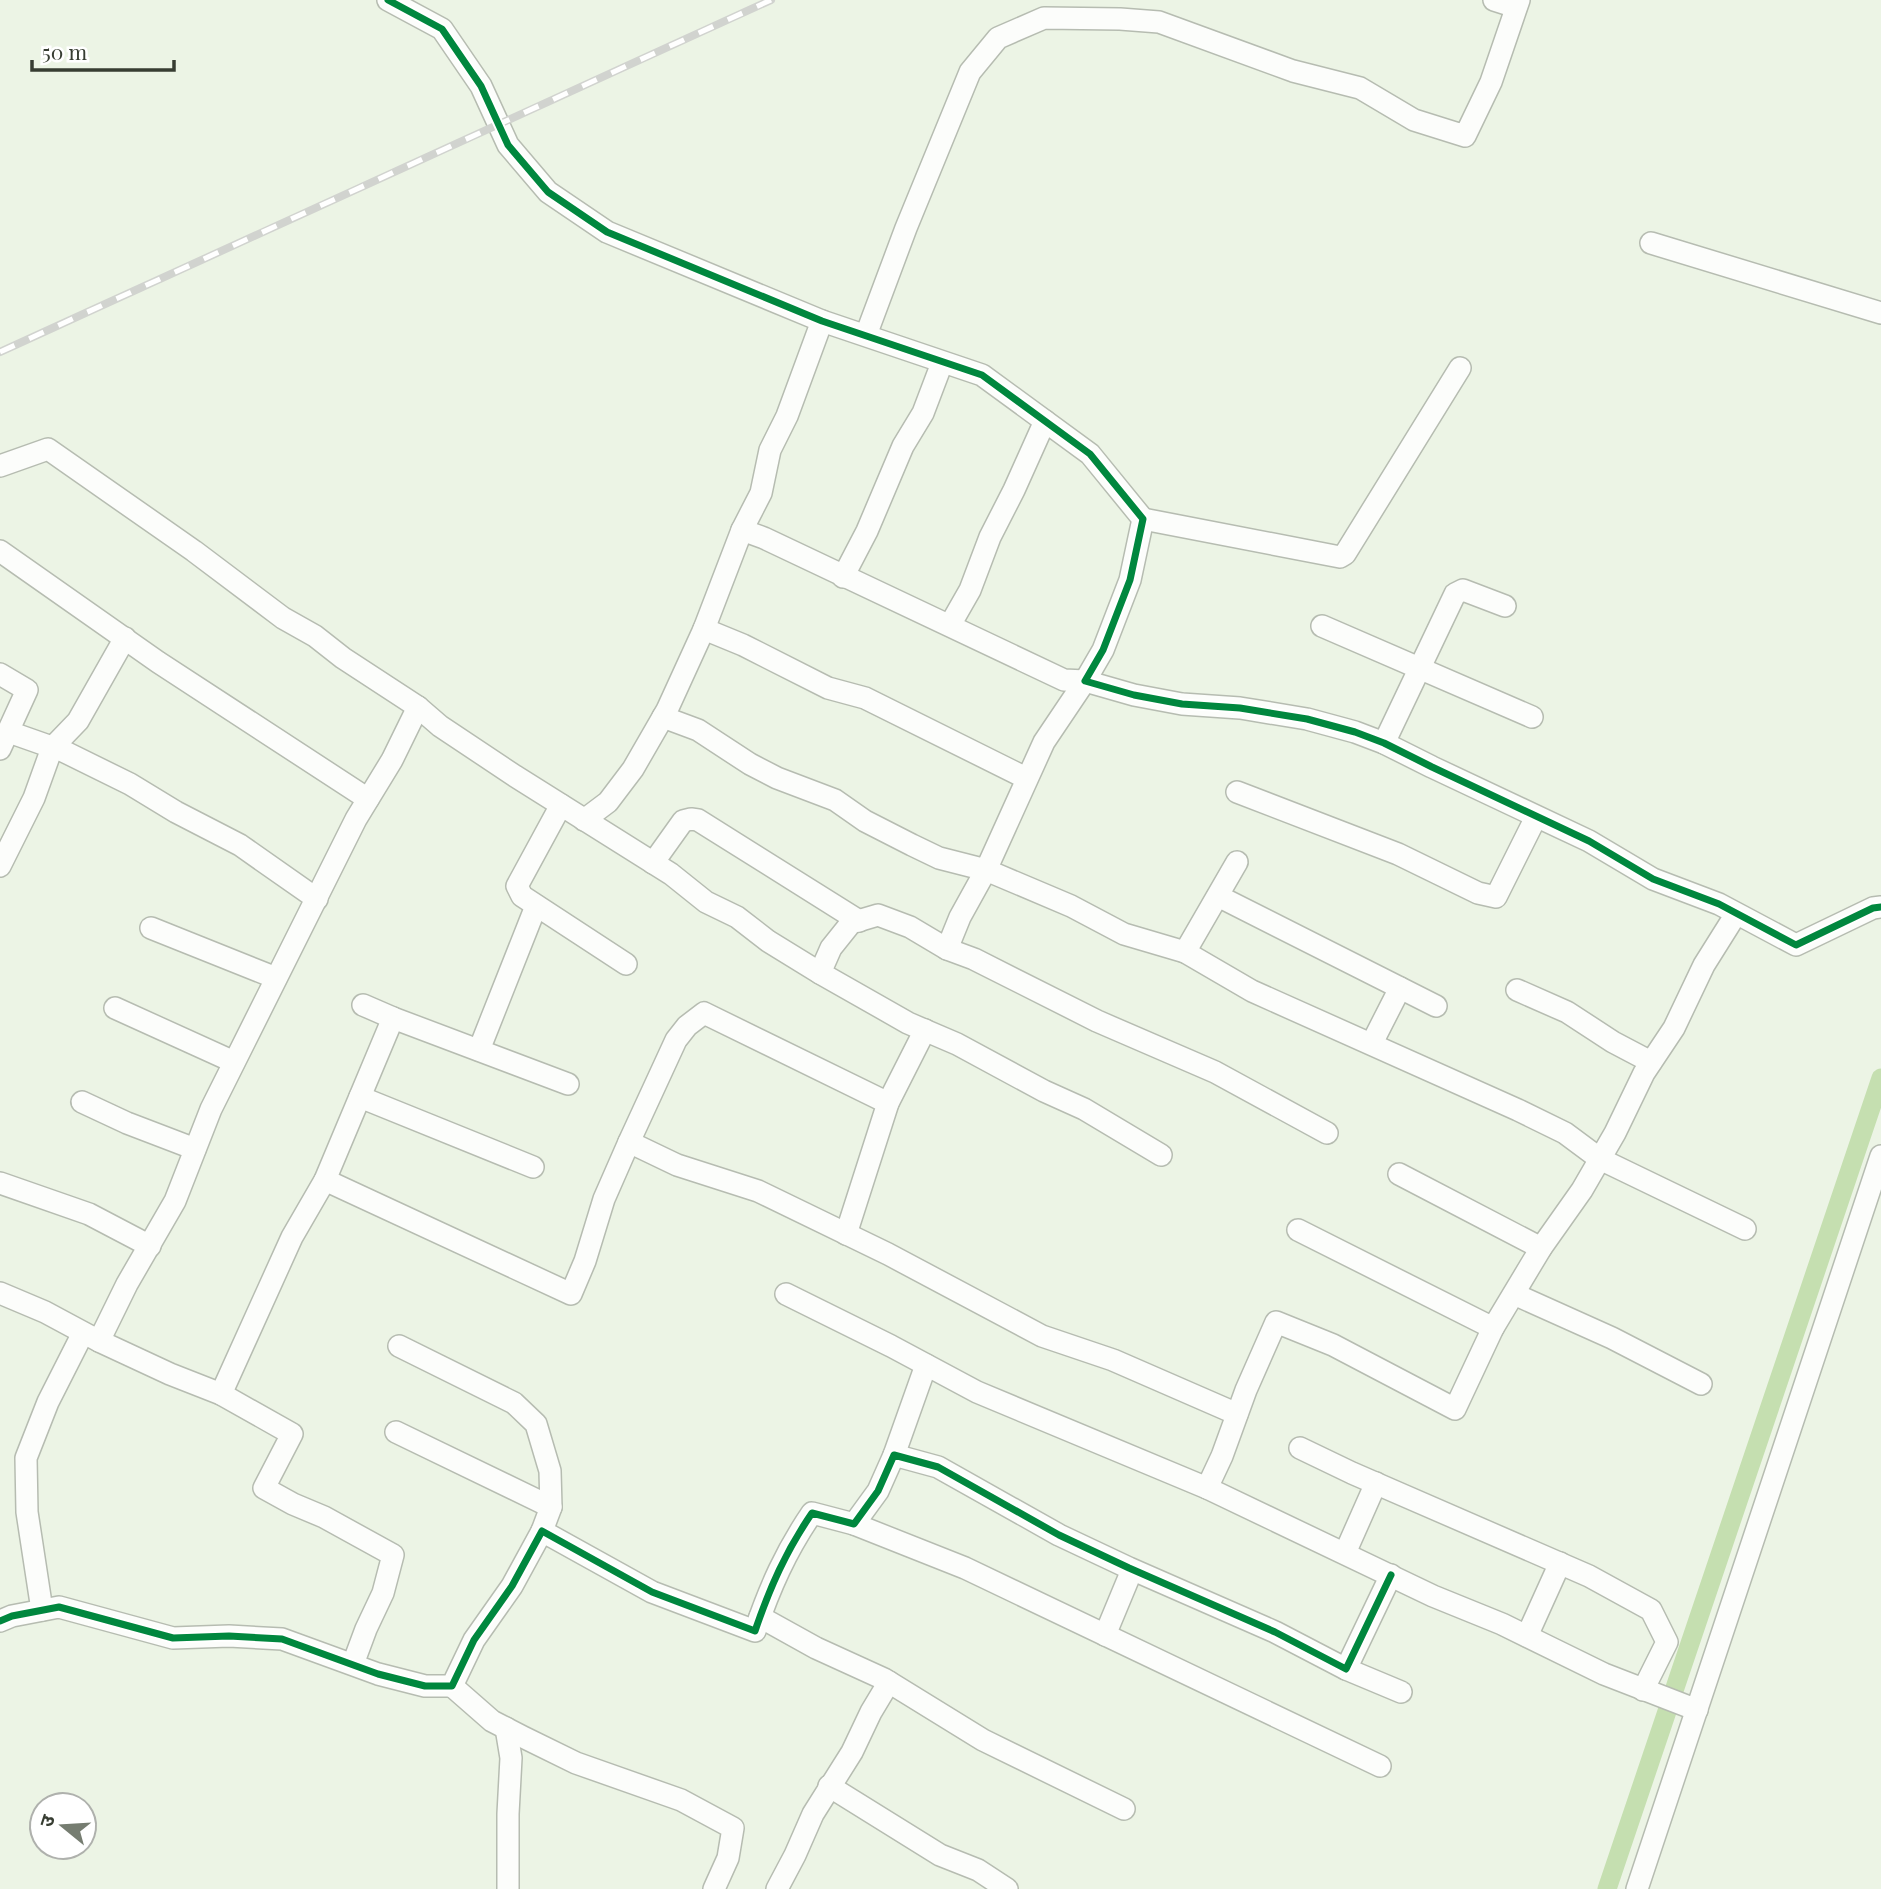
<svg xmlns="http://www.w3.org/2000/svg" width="1881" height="1889" font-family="'Playfair Display','Noto Sans Devanagari',serif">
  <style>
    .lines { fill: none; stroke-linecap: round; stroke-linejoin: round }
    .canal { stroke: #c5dfb0; stroke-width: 19 }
    .minor-casing { stroke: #b6bcb1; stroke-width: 24 }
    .minor { stroke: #fcfdfb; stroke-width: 21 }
    .rail-casing { stroke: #d1d3cf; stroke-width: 8 }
    .rail { stroke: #fff; stroke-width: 5; stroke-dasharray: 16; stroke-linecap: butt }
    .cycleway-casing { stroke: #fff; stroke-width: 11 }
    .cycleway { stroke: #00873e; stroke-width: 7 }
  </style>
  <rect width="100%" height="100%" fill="#ecf4e5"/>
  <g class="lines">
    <path class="canal" d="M1607,1889l274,-811"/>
    <g class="minor-casing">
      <g id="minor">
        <path d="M388,0l54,29 39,57 27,59 40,47 59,40 215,89 160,54 108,79 53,65 -13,61 -27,70 -18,31 49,14 48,9 58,4 67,11 48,13 29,11 48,24 157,74 64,38 66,25 77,41 77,-37 8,-1"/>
        <path d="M1494,0l22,7"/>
        <path d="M1651,243l230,70"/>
        <path d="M866,335l40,-107 64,-156 28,-34 46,-20 76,1 39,3 134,49 67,17 54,32 51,16 26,-54 28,-82"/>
        <path d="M0,466l48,-17 146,102 89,67 32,18 28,22 75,49 22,19 75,50 156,98 35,28 31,15 31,24 52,32"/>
        <path d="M1143,519l197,38 5,-3 115,-186"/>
        <path d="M742,530l22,8 300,142 21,1"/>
        <path d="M0,551l158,111 210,137"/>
        <path d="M843,577l24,-46 36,-85 20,-33 19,-50"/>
        <path d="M950,625l20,-35 20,-53 24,-47 31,-69"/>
        <path d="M1322,626l210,91"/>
        <path d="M704,629l39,16 85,43 37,10 161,80"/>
        <path d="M0,674l27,16 -27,59"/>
        <path d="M1085,681l-41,61 -58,128 85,36 53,28 61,18 67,39 266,119 47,23 35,26 145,70"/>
        <path d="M663,717l35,13 52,34 27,14 58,22 30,21 47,24 27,13 47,12 -26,47 -13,32"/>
        <path d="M9,732l54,19 67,33 46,28 64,33 77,54"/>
        <path d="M1384,743l71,-149 8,-4 42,16"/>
        <path d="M1237,792l161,62 80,39 18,4 40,-80"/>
        <path d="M561,805l-44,81 5,10 104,68"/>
        <path d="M584,820l24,-18 25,-33 34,-59 37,-81 38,-99 19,-37 9,-43 17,-34 35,-95"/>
        <path d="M653,863l30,-42 8,-2 7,1 161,101"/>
        <path d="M0,866l34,-68 18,-50 26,-27 47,-83"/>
        <path d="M1218,896l218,110"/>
        <path d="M151,928l125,50"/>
        <path d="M1185,952l52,-90"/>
        <path d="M1517,990l50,22 46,30 38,20"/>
        <path d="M363,1005l30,13 175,66"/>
        <path d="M115,1008l119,54"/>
        <path d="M1372,1043l28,-55"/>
        <path d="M479,1050l57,-144"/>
        <path d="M360,1097l173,70"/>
        <path d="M82,1102l45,21 68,26"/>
        <path d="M629,1142l47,-102 11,-14 17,-13 184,90"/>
        <path d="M1161,1155l-77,-46 -40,-18 -87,-47 -49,-21 -88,-50 11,-25 20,-25 27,-8 32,12 37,22 27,10 123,62 118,51 112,61"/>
        <path d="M1399,1174l142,74"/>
        <path d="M325,1180l246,114 14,-33 19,-62 25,-57 48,23 81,26 130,63 154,82 71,24 124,54"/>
        <path d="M0,1183l89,31 61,32"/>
        <path d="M1298,1230l195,98"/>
        <path d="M846,1234l42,-131 37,-73"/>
        <path d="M0,1293l45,19 54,29 28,-57 48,-83 36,-92 145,-290 36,-59 26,-53"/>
        <path d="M786,1294l105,52 86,46 230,96"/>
        <path d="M1514,1294l98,44 89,46"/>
        <path d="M99,1341l71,33 51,20 71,40 -28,54 29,16 31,13 69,38 -10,38 -17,36 -13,35"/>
        <path d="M399,1346l115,57 22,21 14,47 1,36 -9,24"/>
        <path d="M221,1394l71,-157 33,-57 68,-162"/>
        <path d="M396,1432l155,75"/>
        <path d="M1300,1448l52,25 237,103 62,34 16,32 -24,48"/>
        <path d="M894,1455l32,-90"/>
        <path d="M854,1524l111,44 415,198"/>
        <path d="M1345,1553l31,-70"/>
        <path d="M42,1610l-15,-98 -1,-54 22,-56 35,-69"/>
        <path d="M760,1617l56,31 68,31 99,61 141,69"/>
        <path d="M0,1621l12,-5 47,-9 114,31 56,-2 53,3 96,35 47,12h27l22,-46 38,-54 30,-55 110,61 103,39c15,-44 31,-80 57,-118l42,11 24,-33 16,-36 44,12 121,68 70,33 146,64 71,37 45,-94"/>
        <path d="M1105,1635l27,-65"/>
        <path d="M1527,1636l33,-73"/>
        <path d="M1346,1669l55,23"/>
        <path d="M452,1686l40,35 31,16 53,26 105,37 52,28 -5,30 -14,31"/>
        <path d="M1697,1710l-93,-36 -102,-50 -69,-28 -226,-108 15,-32 24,-66 30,-68 57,23 122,64 38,-81 48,-80 41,-58 33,-57 29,-60 30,-45 30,-63 32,-51"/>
        <path d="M506,1728l5,30 -3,56v75"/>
        <path d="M829,1786l111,69 38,15 29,19"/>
        <path d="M777,1889l18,-34 18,-41 39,-62 19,-40 18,-30"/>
        <path d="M1637,1889l244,-733"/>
      </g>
    </g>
    <use href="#minor" class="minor"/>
    <g class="rail-casing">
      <path id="rail" d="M0,352l771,-352"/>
    </g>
    <use href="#rail" class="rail"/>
    <g class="cycleway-casing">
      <g id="cycleway">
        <path d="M388,0l54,29 39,57 27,59 40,47 59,40 215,89 160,54 108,79 53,65 -13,61 -27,70 -18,31 49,14 48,9 58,4 67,11 48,13 29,11 48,24 157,74 64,38 66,25 77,41 77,-37 8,-1"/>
        <path d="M0,1621l12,-5 47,-9 114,31 56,-2 53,3 96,35 47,12h27l22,-46 38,-54 30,-55 110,61 103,39c15,-44 31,-80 57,-118l42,11 24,-33 16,-36 44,12 121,68 70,33 146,64 71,37 45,-94"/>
      </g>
    </g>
    <use href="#cycleway" class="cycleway"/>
  </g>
  <g transform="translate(63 1826) rotate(288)"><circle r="33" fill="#ffffff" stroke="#afb1ad" stroke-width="2"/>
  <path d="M0-5L12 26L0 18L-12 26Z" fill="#767d71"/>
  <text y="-10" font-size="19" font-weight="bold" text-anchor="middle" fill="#373d32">उ</text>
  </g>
  <path d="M32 60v10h142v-10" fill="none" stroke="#373d32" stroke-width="3.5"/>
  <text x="42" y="60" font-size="21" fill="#373d32" stroke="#ffffff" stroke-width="5" paint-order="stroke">50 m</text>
</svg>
